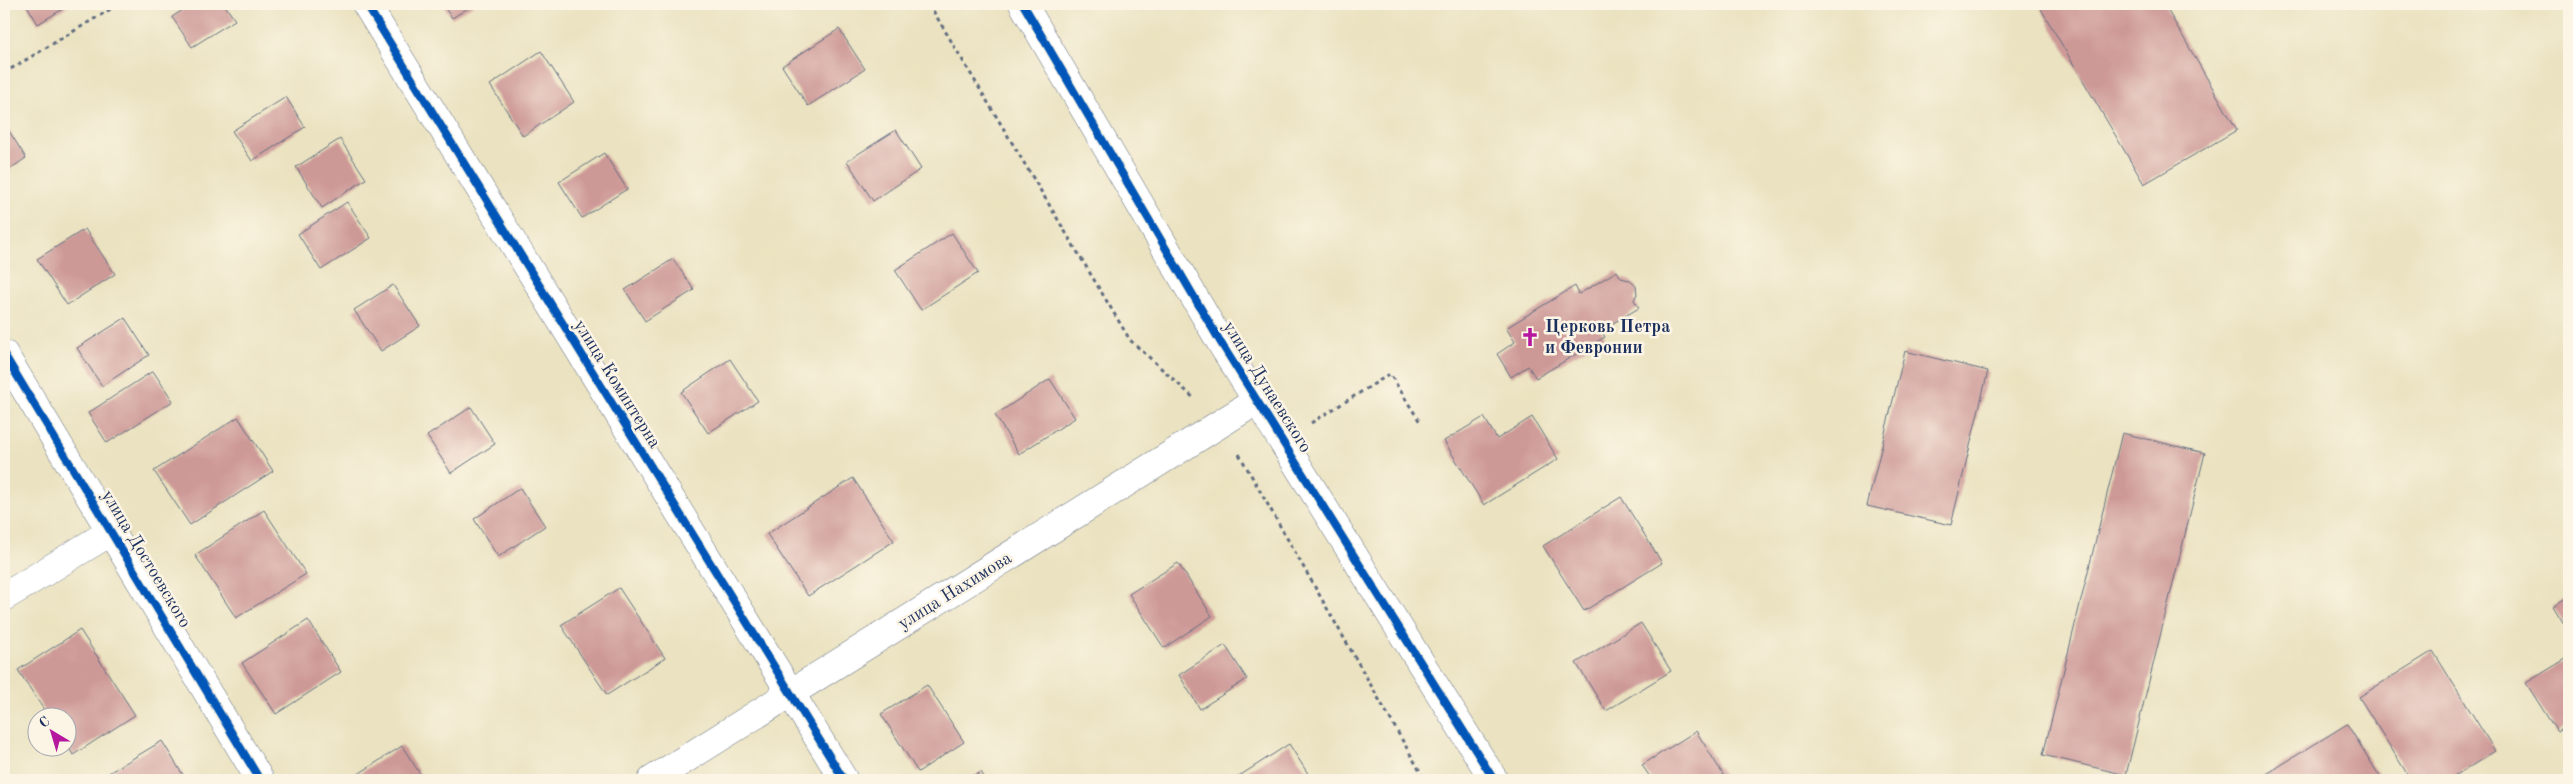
<svg xmlns="http://www.w3.org/2000/svg" width="2573" height="784" font-family="'Old Standard TT',serif">
  <style>
    .building { fill: #cd9997 }
    .lines { fill: none; stroke-linecap: round; stroke-linejoin: round }
    .minor-casing { stroke: #636e80; stroke-width: 29 }
    .path { stroke: #636e80; stroke-width: 3; stroke-dasharray: 4 4; stroke-linecap: butt }
    .minor { stroke: #fff; stroke-width: 28 }
    .cycleway-casing { stroke: #fcf5e5; stroke-width: 11 }
    .cycleway { stroke: #0057b8; stroke-width: 8 }
    .labels { text-anchor: middle; dominant-baseline: central; stroke-width: 5; stroke-linejoin: round; paint-order: stroke }
    .poi-label { font-size: 18px; font-weight: bold; fill: #1b2f5e; stroke: #fcf5e5; text-anchor: start }
    .street-label { font-size: 18px; fill: #1b2f5e; stroke: #fcf5e5 }
  </style>
  <rect width="100%" height="100%" fill="#fcf5e5"/>
  <filter id="ink" filterUnits="userSpaceOnUse"><feTurbulence type="fractalNoise" baseFrequency=".02" numOctaves="2"/><feDisplacementMap in="SourceGraphic" scale="10" xChannelSelector="R" yChannelSelector="G"/><feConvolveMatrix kernelMatrix="1 2 1 2 8 2 1 2 1" color-interpolation-filters="sRGB"/></filter>
  <filter id="wash" filterUnits="userSpaceOnUse"><feTurbulence type="fractalNoise" baseFrequency=".0096" numOctaves="4" result="noise"/><feDisplacementMap in="SourceGraphic" scale="20" xChannelSelector="R" yChannelSelector="G"/><feGaussianBlur stdDeviation="1.12" result="paint"/><feColorMatrix in="noise" values="0 0 0 0 0 0 0 0 0 0 0 0 0 0 0 0 0 1.4 0 .05"/><feComposite in="paint" operator="in"/></filter>
  <g filter="url(#wash)">
    <rect width="100%" height="100%" fill="#eae2c0"/>
    <g id="blocks">
      <g class="building">
        <path d="M26,4h45l-33,20z"/>
        <path d="M192,4h32l11,16 -43,27 -20,-30z"/>
        <path d="M442,4h33l-23,14z"/>
        <path d="M2038,4h126l73,126 -93,54z"/>
        <path d="M839,29l26,40 -57,37 -26,-40z"/>
        <path d="M541,51l33,51 -51,34 -33,-51z"/>
        <path d="M286,97l19,30 -53,34 -20,-30z"/>
        <path d="M4,123l22,35 -22,15z"/>
        <path d="M896,130l25,39 -48,32 -26,-40z"/>
        <path d="M340,139l26,40 -44,29 -26,-41z"/>
        <path d="M604,153l23,36 -45,29 -23,-36z"/>
        <path d="M347,202l24,36 -50,32 -23,-36z"/>
        <path d="M85,229l30,45 -48,31 -30,-46z"/>
        <path d="M952,233l26,40 -57,37 -26,-40z"/>
        <path d="M673,259l21,31 -49,31 -20,-31z"/>
        <path d="M1617,271l4,7 8,2 7,6 1,8 -3,6 5,8 -38,22 4,7 -69,41 -8,-12 -17,11 -14,-23 18,-12 -9,-14 69,-42 4,8z"/>
        <path d="M393,285l27,41 -39,25 -27,-41z"/>
        <path d="M125,318l24,37 -47,31 -25,-38z"/>
        <path d="M1905,351l83,20 -37,154 -84,-19z"/>
        <path d="M730,359l28,42 -50,32 -27,-41z"/>
        <path d="M153,371l20,30 -66,42 -19,-30z"/>
        <path d="M1050,379l25,39 -56,36 -24,-39z"/>
        <path d="M471,407l24,37 -44,29 -24,-37z"/>
        <path d="M238,417l35,54 -83,54 -36,-54z"/>
        <path d="M1484,417l13,22 35,-22 26,42 -74,46 -40,-64z"/>
        <path d="M2122,433l83,20 -79,322 -83,-20z"/>
        <path d="M853,478l41,63 -86,55 -41,-62z"/>
        <path d="M520,488l25,38 -47,31 -24,-38z"/>
        <path d="M1621,497l41,66 -78,48 -41,-65z"/>
        <path d="M264,510l42,64 -70,44 -41,-63z"/>
        <path d="M1178,563l34,53 -48,32 -35,-54z"/>
        <path d="M619,588l46,70 -58,37 -46,-70z"/>
        <path d="M2569,596v36l-16,-26z"/>
        <path d="M308,620l33,52 -65,42 -34,-51z"/>
        <path d="M1641,623l30,48 -65,40 -30,-48z"/>
        <path d="M80,630l55,85 -62,40 -5,-9v-30h-20l-30,-46z"/>
        <path d="M1225,645l22,34 -47,30 -21,-34z"/>
        <path d="M2433,651l62,100 -46,29h-38l-52,-83z"/>
        <path d="M2569,657v67l-12,8 -31,-49z"/>
        <path d="M927,685l37,57 -46,30 -37,-58z"/>
        <path d="M2347,724l35,56h-125z"/>
        <path d="M1696,731l28,45 -7,4h-65l-10,-15z"/>
        <path d="M162,741l24,39h-89z"/>
        <path d="M1289,744l23,36h-79z"/>
        <path d="M402,746l22,34h-75z"/>
        <path d="M981,772l5,8h-18z"/>
      </g>
    </g>
  </g>
  <g filter="url(#ink)">
    <use href="#blocks" fill-opacity="0" stroke="#636e80" stroke-width="1"/>
    <g class="lines">
      <g class="minor-casing">
        <g id="minor">
          <path d="M366,4l478,776"/>
          <path d="M1023,4l198,339 273,437"/>
          <path d="M4,354l256,426"/>
          <path d="M4,597l108,-66"/>
          <path d="M652,780l606,-380"/>
        </g>
      </g>
      <g class="path">
        <path d="M929,4l201,336 65,59"/>
        <path d="M4,73l115,-69"/>
        <path d="M1311,423l79,-49 30,48"/>
        <path d="M1239,454l186,326"/>
      </g>
      <use href="#minor" class="minor"/>
      <g class="cycleway-casing">
        <g id="cycleway">
          <path d="M366,4l478,776"/>
          <path d="M1023,4l198,339 273,437"/>
          <path d="M4,354l256,426"/>
        </g>
      </g>
      <use href="#cycleway" class="cycleway"/>
    </g>
  </g>
  <defs>
    <g id="church-bare" transform="scale(1.5)"><path d="M-1.2-6h2.4v3.5h3.3v2.4h-3.3V6h-2.4V-.1h-3.3v-2.4h3.3Z" fill="#b5179e" stroke="#fcf5e5" stroke-width="2.5" paint-order="stroke"/></g>
  </defs>
  <g fill-rule="evenodd">
    <use href="#church-bare" x="1530" y="337"/>
  </g>
  <g class="labels">
    <g class="poi-label">
      <text x="1545" y="327">Церковь Петра<tspan x="1545" dy="21">и Февронии</tspan></text>
    </g>
    <g class="street-label">
      <text transform="translate(617 384) rotate(58)">улица Коминтерна</text>
      <text transform="translate(1267 387) rotate(58)">улица Дунаевского</text>
      <text transform="translate(146 559) rotate(59)">улица Достоевского</text>
      <text transform="translate(955 591) rotate(-32)">улица Нахимова</text>
    </g>
  </g>
  <rect width="2573" height="784" fill="none" stroke="#fcf5e5" stroke-width="20"/>
  <g transform="translate(52 732) rotate(322)"><circle r="24" fill="#fcf5e5" stroke="#a2a6af"/>
  <path d="M0-4L9 19L0 12L-9 19Z" fill="#b5179e"/>
  <text y="-8" font-size="14" font-weight="bold" text-anchor="middle" fill="#1b2f5e">С</text>
  </g>
</svg>
